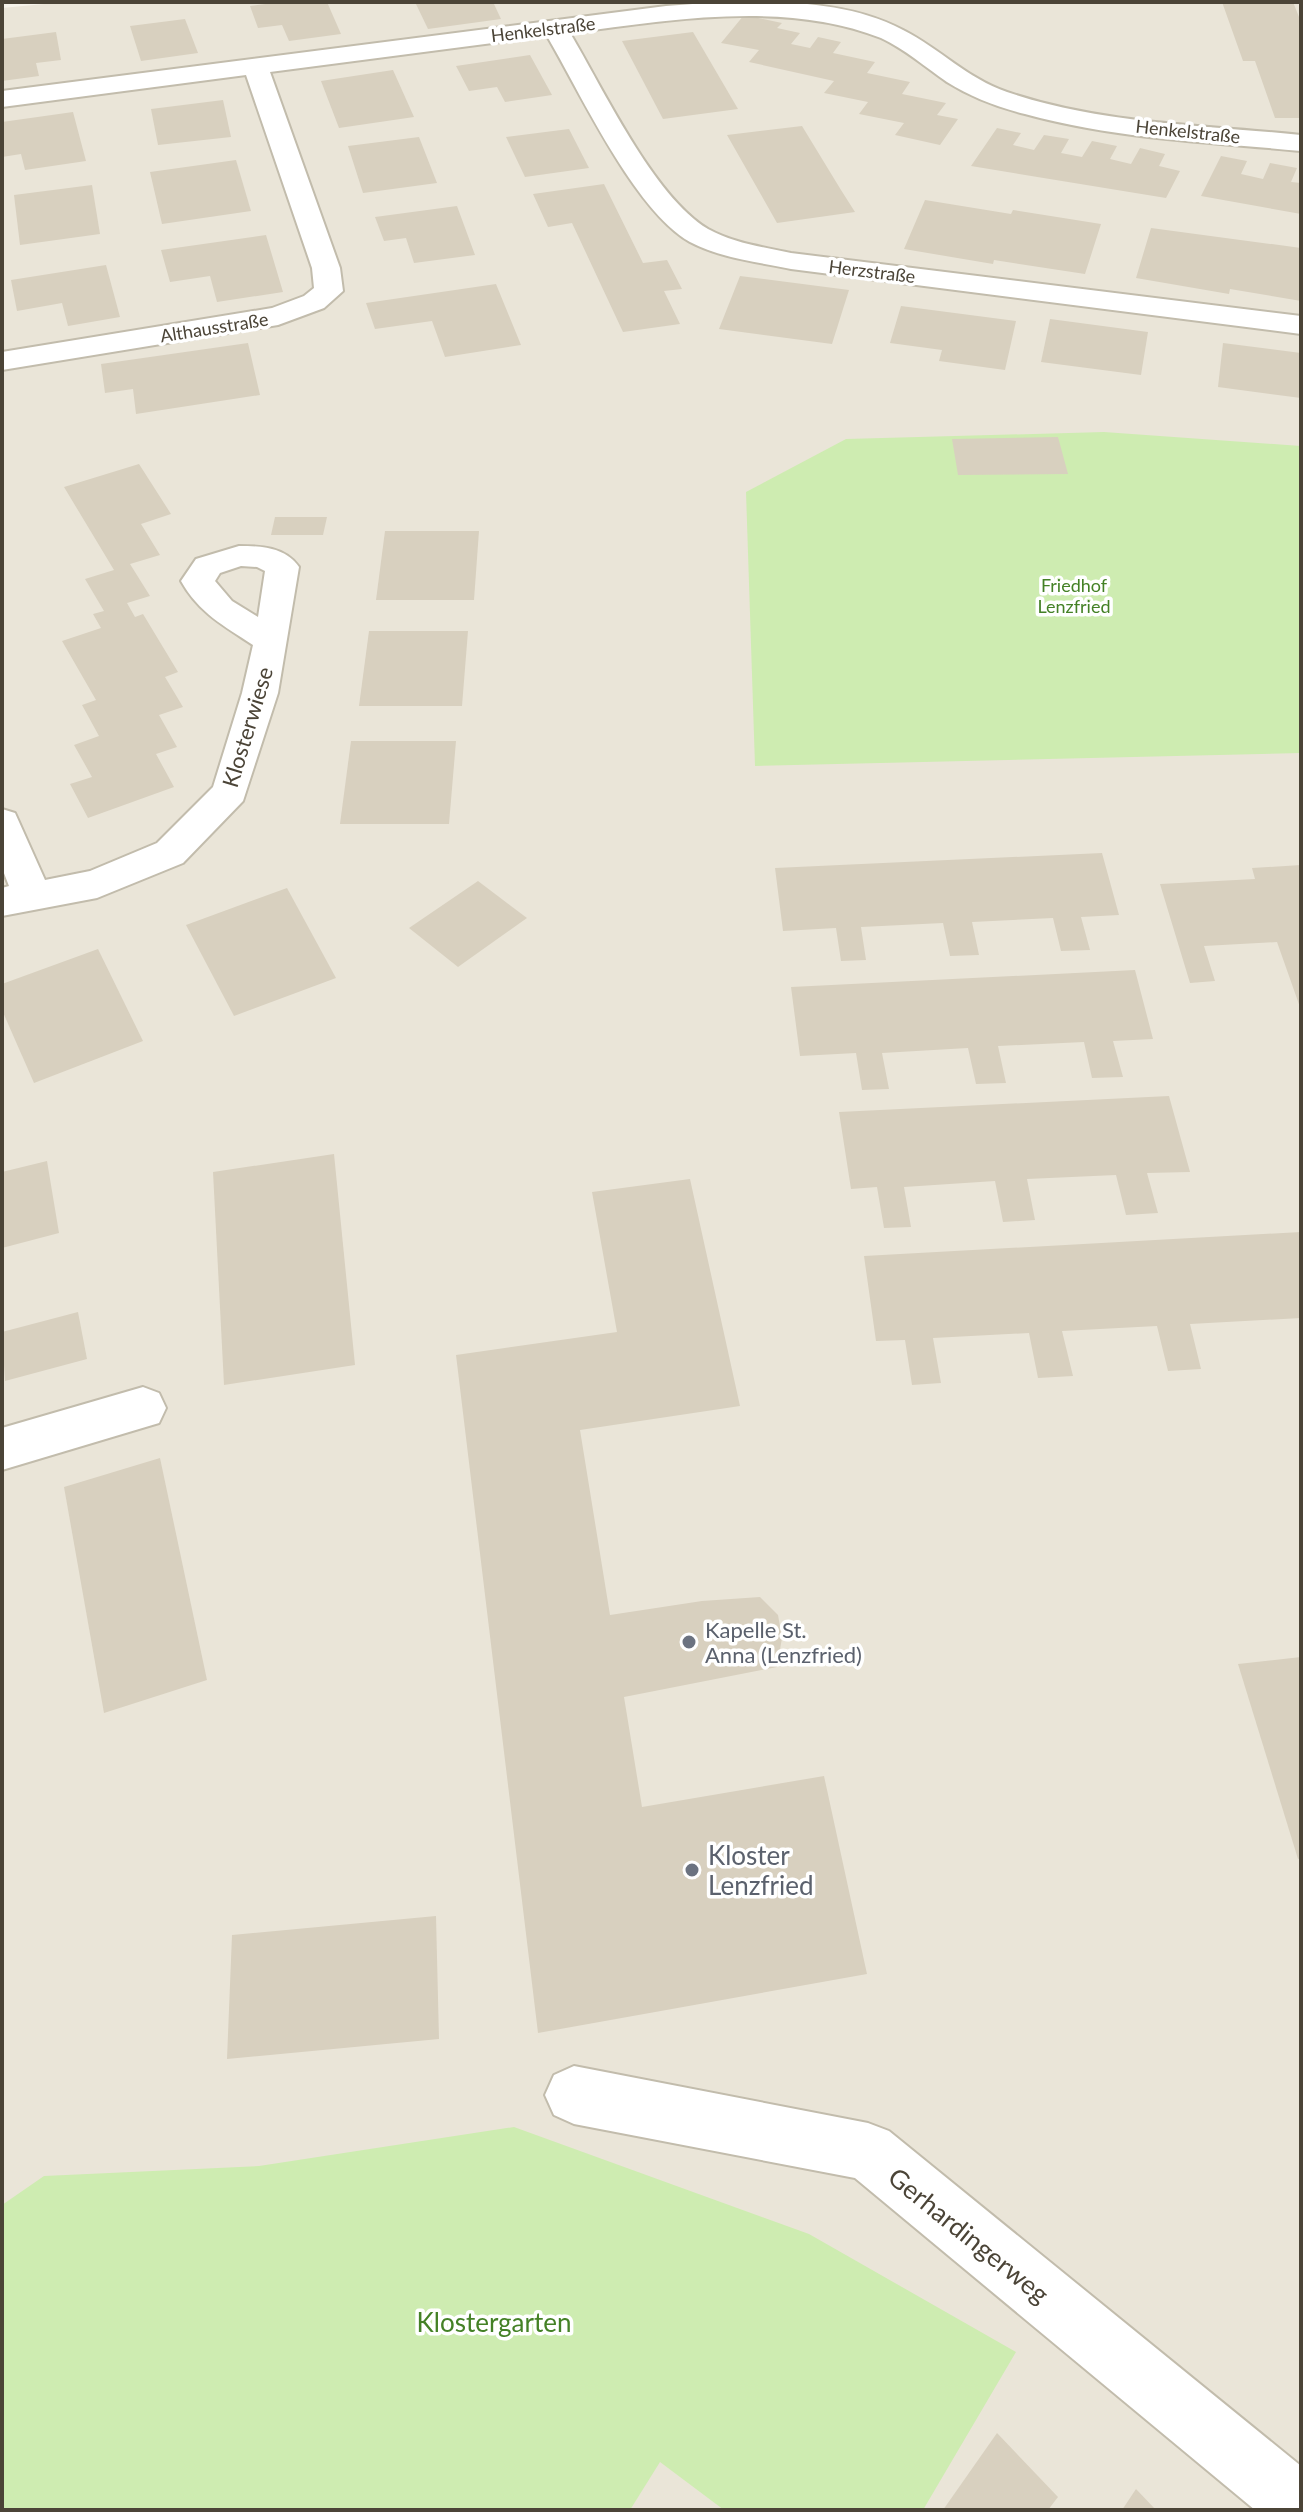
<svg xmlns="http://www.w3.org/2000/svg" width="1303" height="2512" font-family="Lato,sans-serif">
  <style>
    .residential { fill: #eae5d8 }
    .green { fill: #ceecb1 }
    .building { fill: #d8d0bf }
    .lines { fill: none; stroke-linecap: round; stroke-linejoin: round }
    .minor-casing { stroke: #c2bcac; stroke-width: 4 }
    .minor { fill: #fff; fill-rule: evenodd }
    .worship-dot { fill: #6b7280; stroke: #fff; stroke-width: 3 }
    .labels { text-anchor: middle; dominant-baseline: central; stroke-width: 7; stroke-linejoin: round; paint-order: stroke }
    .far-street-label { font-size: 18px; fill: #4b4437; stroke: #fff }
    .far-park-label { font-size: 18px; fill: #448126; stroke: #fff }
    .street-label { font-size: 22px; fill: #4b4437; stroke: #fff }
    .worship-label { font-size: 22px; fill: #5b616d; stroke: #fff; text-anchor: start }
    .near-worship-label { font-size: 26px; fill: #5b616d; stroke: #fff; text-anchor: start }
    .near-street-label { font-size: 26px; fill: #4b4437; stroke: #fff }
    .near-park-label { font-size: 26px; fill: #448126; stroke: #fff }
  </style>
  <rect width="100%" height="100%" fill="#f6f3ea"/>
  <path class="residential" d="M65,2h1236v2508h-1299v-2502z"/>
  <g class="green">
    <path d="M1104,432l197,14v307l-546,13 -9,-274 100,-53z"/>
    <path d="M514,2127l295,107 207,118 -93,158h-199l-64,-48 -30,48h-628v-305l42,-29 215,-10z"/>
  </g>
  <g class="building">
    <path d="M280,2h47l14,32 -52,7 -7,-16 -24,3 -8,-22z"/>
    <path d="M415,2h78l8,17 -73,10z"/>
    <path d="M1222,2h71l8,20v96h-26l-20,-57h-12z"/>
    <path d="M744,15l38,8 -5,5 23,5 -9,11 19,4 8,-11 23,5 -8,11 42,9 -8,11 43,9 -8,12 44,9 -9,12 21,4 -18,26 -45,-10 9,-12 -45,-9 9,-12 -44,-9 10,-12 -85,-19 10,-12 -38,-7z"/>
    <path d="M185,19l13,34 -57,8 -11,-35z"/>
    <path d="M56,32l5,28 -25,3 3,13 -37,5v-42z"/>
    <path d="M693,32l45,77 -75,10 -41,-78z"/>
    <path d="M530,55l22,40 -47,7 -8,-15 -28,4 -13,-25z"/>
    <path d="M393,70l21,47 -75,11 -18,-47z"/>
    <path d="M223,100l8,37 -73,8 -7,-36z"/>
    <path d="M73,112l13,49 -61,9 -4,-16 -19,3v-35z"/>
    <path d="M802,126l39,64 14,22 -78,11 -50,-88z"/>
    <path d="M997,128l24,5 -8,12 21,5 10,-15 25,4 -8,14 21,4 10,-16 25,5 -7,13 21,5 9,-16 25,6 -6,12 21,5 -14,27 -195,-32z"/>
    <path d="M569,129l20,39 -64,9 -19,-40z"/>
    <path d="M419,137l18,46 -74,10 -15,-47z"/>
    <path d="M1221,156l26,5 -6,13 22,5 7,-16 27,5 -6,14 10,1v31l-100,-18z"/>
    <path d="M236,160l15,51 -89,13 -12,-52z"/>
    <path d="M604,184l39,79 24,-3 15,29 -18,2 16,33 -57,8 -51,-109 -24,4 -15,-33z"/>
    <path d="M92,185l8,49 -80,11 -6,-50z"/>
    <path d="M925,200l86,14 2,-4 88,14 -16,50 -91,-14 -1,4 -89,-15z"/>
    <path d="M457,206l18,49 -61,8 -8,-25 -22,3 -9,-24z"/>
    <path d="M1151,228l150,20v53l-71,-12 -1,5 -93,-16z"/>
    <path d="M266,235l17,57 -66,10 -7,-26 -40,6 -9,-32z"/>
    <path d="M106,265l14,52 -52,9 -6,-23 -45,8 -6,-31z"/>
    <path d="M740,276l109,14 -17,54 -113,-15z"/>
    <path d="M496,284l25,61 -76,12 -13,-36 -57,8 -9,-26z"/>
    <path d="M901,306l115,15 -11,49 -66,-9 3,-11 -52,-7z"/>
    <path d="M1050,319l98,13 -7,43 -100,-13z"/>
    <path d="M248,343l12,52 -124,19 -3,-25 -28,4 -4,-29z"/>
    <path d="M1223,343l78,10v45l-83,-11z"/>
    <path d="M1058,437l10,37 -110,1 -6,-36z"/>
    <path d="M139,464l32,50 -30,10 19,31 -30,9 20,32 -23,7 8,14 8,-3 35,58 -13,5 18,30 -24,8 18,32 -21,7 18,33 -86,31 -18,-34 22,-7 -18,-32 25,-9 -17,-31 14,-5 -34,-59 39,-13 -8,-14 11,-3 -19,-32 29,-9 -50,-83z"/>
    <path d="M275,517h52l-4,18h-52z"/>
    <path d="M385,531h94l-5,69h-98z"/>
    <path d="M369,631h99l-6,75h-103z"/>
    <path d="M351,741h105l-7,83h-109z"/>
    <path d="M1102,853l17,62 -38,2 9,33 -29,1 -8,-33 -81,4 7,33 -29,1 -7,-33 -82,4 5,33 -25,1 -5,-33 -53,3 -8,-63z"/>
    <path d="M1301,865v145l-24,-68 -73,4 11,35 -25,2 -30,-99 95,-5 -3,-11z"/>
    <path d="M478,881l49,37 -69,49 -49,-39z"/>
    <path d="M287,888l49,90 -102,38 -48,-91z"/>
    <path d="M98,949l45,92 -109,42 -32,-73v-26z"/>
    <path d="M1135,970l18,69 -40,2 10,36 -31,1 -8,-36 -86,4 8,37 -30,1 -8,-36 -86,5 7,36 -27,1 -6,-37 -56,3 -9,-69z"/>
    <path d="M1169,1096l21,76 -43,1 11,40 -32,2 -10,-40 -89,4 8,41 -32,2 -8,-41 -91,6 7,40 -27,1 -7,-41 -26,2 -12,-77z"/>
    <path d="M334,1154l21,211 -131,20 -11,-213z"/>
    <path d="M47,1161l12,72 -57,15v-76z"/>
    <path d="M690,1179l50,227 -160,24 30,185 92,-14 58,-4 18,18 4,23 -5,29 -153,30 18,110 182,-31 43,198 -329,59 -82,-678 161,-23 -25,-140z"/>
    <path d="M1301,1232v86l-111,6 11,45 -33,2 -11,-45 -95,5 11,45 -35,2 -9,-45 -96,5 8,45 -29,2 -7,-45 -29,1 -12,-85z"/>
    <path d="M78,1312l9,47 -82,22 -3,-49z"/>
    <path d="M160,1458l47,222 -103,33 -40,-226z"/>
    <path d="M1301,1657v201l-3,1 -60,-195z"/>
    <path d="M436,1916l3,123 -212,20 5,-124z"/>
    <path d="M997,2433l61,64 -10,13h-105z"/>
    <path d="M1136,2489l20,21h-34z"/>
  </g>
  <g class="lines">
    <g class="minor-casing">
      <g id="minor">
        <path d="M719,2c62,0 127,-2 184,28 36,18 65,49 104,62 94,32 196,33 294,43v16c-92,-9 -186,-12 -276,-37 -28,-7 -54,-17 -78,-32 -22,-15 -42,-33 -66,-44 -95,-38 -211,-18 -311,-5 33,55 83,163 138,196 25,14 55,18 83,24l510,63v18l-510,-65c-33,-7 -71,-11 -101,-27 -56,-32 -110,-150 -143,-206l-277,36 70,196 3,23 -19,17 -46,17 -276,45v-18l270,-44 32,-12 10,-8 -2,-20 -66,-193 -244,32v-16l664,-85z"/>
        <path d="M239,546c22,0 46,1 60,21l-21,126 -35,108 -60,62 -86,35 -95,18v-28l7,-2 -7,-18v-59l13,4 30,67 45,-9 67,-28 56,-56 29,-94 11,-48c-29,-19 -54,-32 -72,-64l15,-22zM241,566l16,1 8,4 -7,46 -26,-16 -17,-20 5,-8z"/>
        <path d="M143,1387l16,6 7,15 -7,15 -157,47v-42z"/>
        <path d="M574,2066l294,57 21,8 412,335v44h-46l-400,-332 -281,-54 -20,-9 -9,-20 9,-20z"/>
      </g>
    </g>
    <use href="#minor" class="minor"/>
  </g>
  <g class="worship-dot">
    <circle cx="689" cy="1642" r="8"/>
    <circle cx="692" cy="1870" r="8"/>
  </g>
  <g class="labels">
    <g class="far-street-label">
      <text transform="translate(543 29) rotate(-7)">Henkelstraße</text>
      <text transform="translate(1188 131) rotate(6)">Henkelstraße</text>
      <text transform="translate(872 271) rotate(7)">Herzstraße</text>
      <text transform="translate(214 327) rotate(-9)">Althausstraße</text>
    </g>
    <g class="far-park-label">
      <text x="1074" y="585">Friedhof<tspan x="1074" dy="21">Lenzfried</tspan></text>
    </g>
    <g class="street-label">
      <text transform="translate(247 727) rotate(-73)">Klosterwiese</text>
    </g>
    <g class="worship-label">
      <text x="705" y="1629">Kapelle St.<tspan x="705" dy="25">Anna (Lenzfried)</tspan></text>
    </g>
    <g class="near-worship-label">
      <text x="708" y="1855">Kloster<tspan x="708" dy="30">Lenzfried</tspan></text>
    </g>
    <g class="near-street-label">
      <text transform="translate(969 2235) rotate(39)">Gerhardingerweg</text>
    </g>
    <g class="near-park-label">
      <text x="494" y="2322">Klostergarten</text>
    </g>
  </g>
  <rect width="1303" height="2512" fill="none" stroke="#4b4437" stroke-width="8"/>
</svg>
